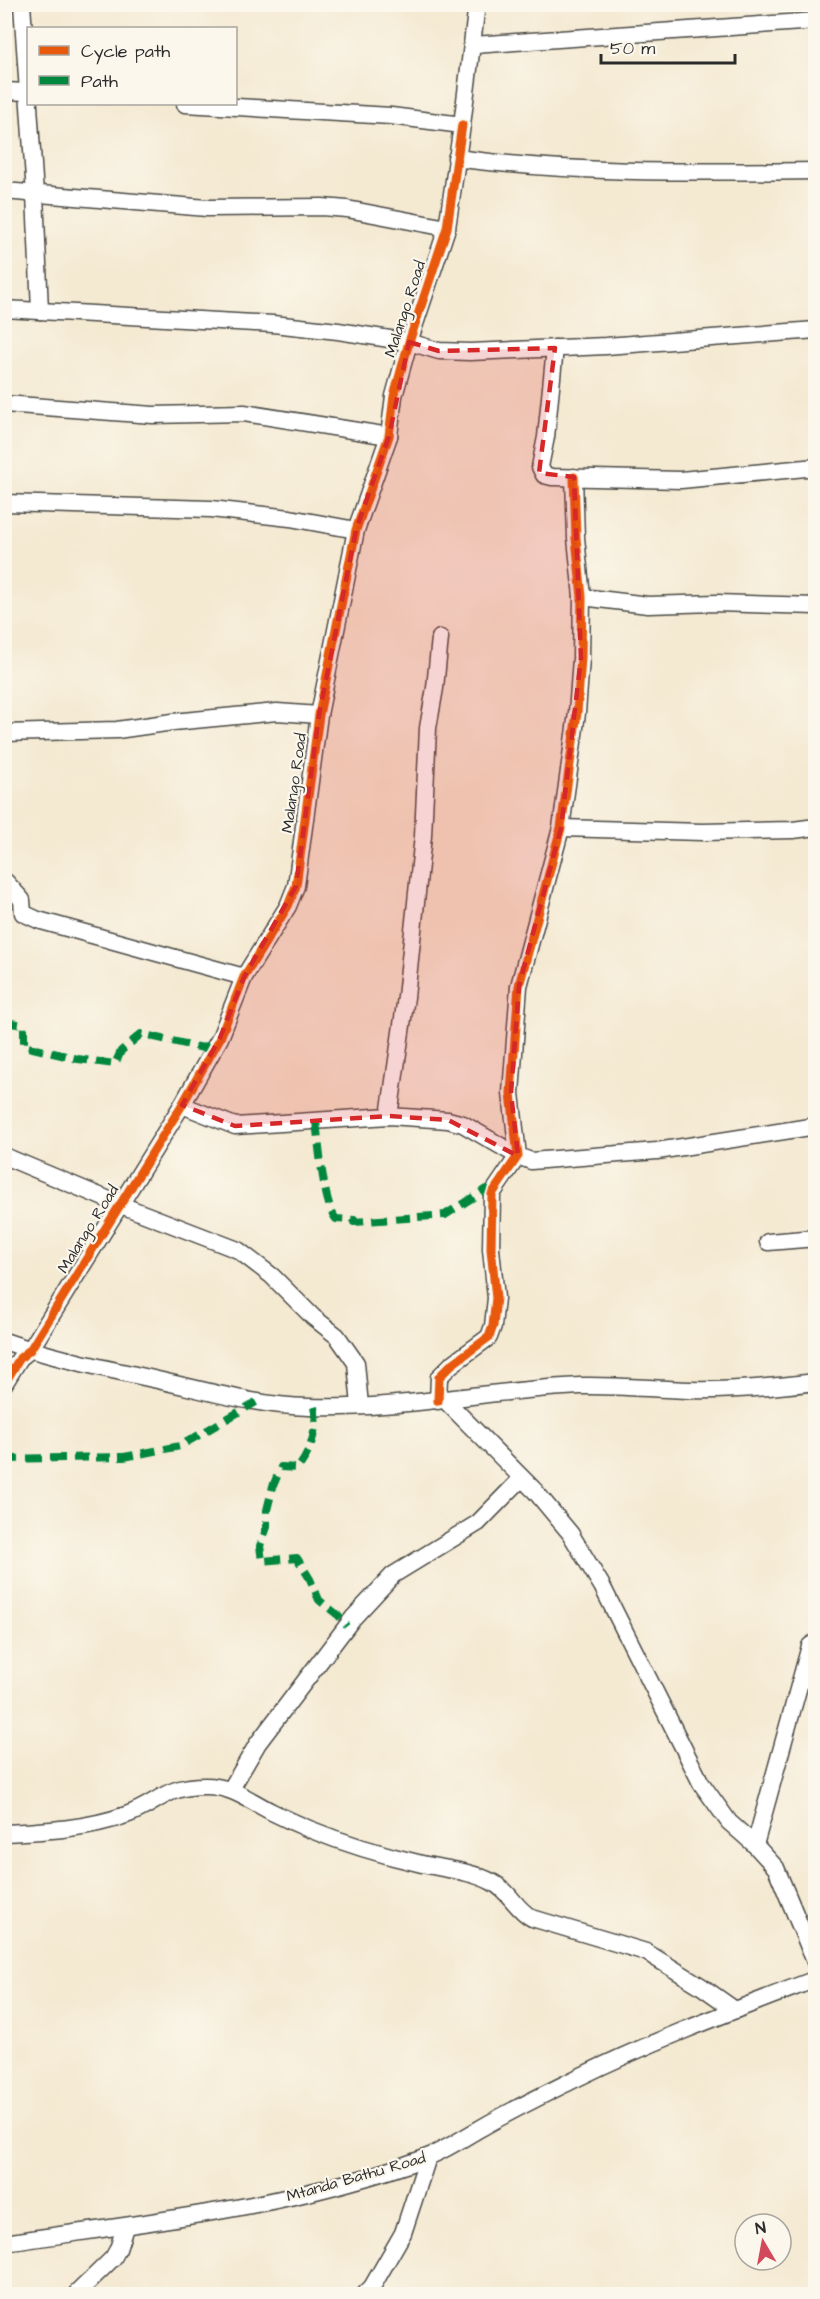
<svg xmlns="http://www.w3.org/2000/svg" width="820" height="2299" font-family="'Architects Daughter',sans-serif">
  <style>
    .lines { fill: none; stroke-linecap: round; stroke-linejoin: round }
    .minor-casing { stroke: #494844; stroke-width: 19 }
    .minor { stroke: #fff; stroke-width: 16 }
    .quiet { stroke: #00873e; stroke-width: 8; stroke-dasharray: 15 8; stroke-linecap: butt }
    .cycleway-casing { stroke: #fbf7ec; stroke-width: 13 }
    .cycleway { stroke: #e8590c; stroke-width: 9 }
    .marked { fill: #d62828; fill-opacity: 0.2; stroke: #d62828; stroke-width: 4.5; stroke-dasharray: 12 8; stroke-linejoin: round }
    .labels { text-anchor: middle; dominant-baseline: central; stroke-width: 4.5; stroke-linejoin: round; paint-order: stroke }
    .street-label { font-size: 16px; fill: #2b2b2b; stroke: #fbf7ec }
  </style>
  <rect width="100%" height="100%" fill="#fbf7ec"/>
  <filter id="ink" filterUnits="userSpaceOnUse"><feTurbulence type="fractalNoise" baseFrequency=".0167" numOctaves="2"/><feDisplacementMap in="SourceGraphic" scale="12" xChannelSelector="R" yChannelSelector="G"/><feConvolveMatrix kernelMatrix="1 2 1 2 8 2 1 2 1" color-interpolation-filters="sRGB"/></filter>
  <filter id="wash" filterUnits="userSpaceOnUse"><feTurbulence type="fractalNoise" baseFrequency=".008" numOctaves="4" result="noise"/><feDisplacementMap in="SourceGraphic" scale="24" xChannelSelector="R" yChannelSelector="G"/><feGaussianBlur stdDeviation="1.35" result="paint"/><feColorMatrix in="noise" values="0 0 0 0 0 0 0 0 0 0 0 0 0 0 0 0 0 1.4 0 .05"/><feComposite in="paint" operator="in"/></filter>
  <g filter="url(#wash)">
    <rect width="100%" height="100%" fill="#f4e9d1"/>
  </g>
  <g filter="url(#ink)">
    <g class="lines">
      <g class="minor-casing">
        <g id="minor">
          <path d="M22,4l13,190 5,117"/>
          <path d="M473,45l343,-24"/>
          <path d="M4,91l24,1"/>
          <path d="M185,104l206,12 71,9 15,-121"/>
          <path d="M456,158c117,16 241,14 360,13"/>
          <path d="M4,191l203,17 115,-1 25,2 100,19"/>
          <path d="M4,309l269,15 65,7 71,11 30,9 31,1 136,-6 210,-16"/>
          <path d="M555,348l-9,89 -6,30 4,8 8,2 129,3 135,-13"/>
          <path d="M4,404l149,11 91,-2 145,23"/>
          <path d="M4,503l207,6 79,9 66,12"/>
          <path d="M582,597l66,8 69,-2 99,3"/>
          <path d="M4,733l113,-3 56,-8 104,-10 42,3"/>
          <path d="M561,828l141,4 91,-2 23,-3"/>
          <path d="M4,883l2,-1 16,18 1,13 15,7 206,57"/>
          <path d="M182,1105l53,21 154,-10 59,4 15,4 55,32 13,5 126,-10 159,-25"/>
          <path d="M389,1116l17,-119 17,-161 5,-108 7,-40 5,-50"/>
          <path d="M4,1156l117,49 117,45 34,26 41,41 24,19 19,27 4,43"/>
          <path d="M768,1242l48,-4"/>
          <path d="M4,1341c52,18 106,28 158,40 49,11 97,25 147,26 91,3 181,-17 271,-21 37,-1 73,3 109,4 42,1 85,-3 127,-8"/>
          <path d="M4,1384l16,-26 10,-8 152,-245 38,-67 24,-61 44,-71 8,-20 23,-171 37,-185 33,-94 5,-40 15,-54 38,-114 15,-103"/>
          <path d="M445,1400l90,91 35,42 32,53 99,197 28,39 26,23 21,23 40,96"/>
          <path d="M438,1401l1,-24 12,-12 38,-28 4,-11 3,-28 -5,-49 1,-55 26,-38 -7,-63 8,-107 42,-158 16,-115 4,-55 1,-61 -6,-59 -2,-61"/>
          <path d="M231,1789l27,-46 95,-125 40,-43 85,-52 43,-44"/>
          <path d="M4,1833c41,-2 83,-4 122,-18 32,-11 38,-29 79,-29 28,0 43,14 67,26 12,6 25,12 37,17 37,15 74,26 113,35 23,5 49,7 70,18 19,10 23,27 40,36l114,34 55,34 34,24"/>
          <path d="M755,1845l55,-199 6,-4"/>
          <path d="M4,2243c143,-21 285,-35 421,-85 19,-7 38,-20 56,-30 31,-18 64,-34 96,-50 77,-38 158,-68 239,-99"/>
          <path d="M76,2294l37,-36 5,-9 7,-22"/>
          <path d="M365,2294l7,-7 31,-54 25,-76"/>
        </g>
      </g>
      <use href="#minor" class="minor"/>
      <g class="quiet">
        <path d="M4,878l2,4"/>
        <path d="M4,1022l20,3v21l54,13 37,5 6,-13 20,-17 62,14 14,-8"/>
        <path d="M316,1122c3,22 7,81 20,97l18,1v2l91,-7 41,-26 6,5"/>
        <path d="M314,1407c5,20 -4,46 -16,61l-17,-1 -8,19 -6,24v17l-7,19 2,15 35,-3 13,21 9,21 20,16 8,10"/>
        <path d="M4,1459l120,-2 56,-11 76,-44"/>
      </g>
      <g class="cycleway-casing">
        <g id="cycleway">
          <path d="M4,1384l16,-26 10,-8 152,-245 38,-67 24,-61 44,-71 8,-20 23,-171 37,-185 33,-94 5,-40 15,-54 38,-114 15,-103"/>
          <path d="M438,1401l1,-24 12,-12 38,-28 4,-11 3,-28 -5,-49 1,-55 26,-38 -7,-63 8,-107 42,-158 16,-115 4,-55 1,-61 -6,-59 -2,-61"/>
        </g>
      </g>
      <use href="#cycleway" class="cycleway"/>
    </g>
  </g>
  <path class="marked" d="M409,342l30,9 116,-3 -16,125 35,4 7,181 -20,170 -42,158 -8,107 7,63 -70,-36 -59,-4 -154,10 -53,-21 38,-67 24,-61 52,-91 23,-171 37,-185 33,-94z"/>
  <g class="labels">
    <g class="street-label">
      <text transform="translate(405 309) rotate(-72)">Malango Road</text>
      <text transform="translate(294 783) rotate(-82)">Malango Road</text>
      <text transform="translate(88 1229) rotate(-58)">Malango Road</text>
      <text transform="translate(356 2177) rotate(-16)">Mtanda Bathu Road</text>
    </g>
  </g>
  <rect width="820" height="2299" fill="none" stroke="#fbf7ec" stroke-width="24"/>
  <rect x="27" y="27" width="210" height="78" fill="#fbf7ec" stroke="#a8a59f" stroke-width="1.5"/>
  <rect x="39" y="46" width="30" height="9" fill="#e8590c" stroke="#a8a59f" stroke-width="1.5"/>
  <text x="81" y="57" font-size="18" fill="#2b2b2b">Cycle path</text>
  <rect x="39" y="76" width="30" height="9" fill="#00873e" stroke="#a8a59f" stroke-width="1.5"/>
  <text x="81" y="87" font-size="18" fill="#2b2b2b">Path</text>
  <g transform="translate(763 2242) rotate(350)"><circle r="28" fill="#fbf7ec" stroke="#a8a59f" stroke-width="1.5"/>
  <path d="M0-4.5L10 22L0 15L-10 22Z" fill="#d1495b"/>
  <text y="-9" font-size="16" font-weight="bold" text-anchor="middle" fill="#2b2b2b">N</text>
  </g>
  <path d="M601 54v9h134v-9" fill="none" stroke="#2b2b2b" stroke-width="3"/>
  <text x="610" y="54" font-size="18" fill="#2b2b2b" stroke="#fbf7ec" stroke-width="4.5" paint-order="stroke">50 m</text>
</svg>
